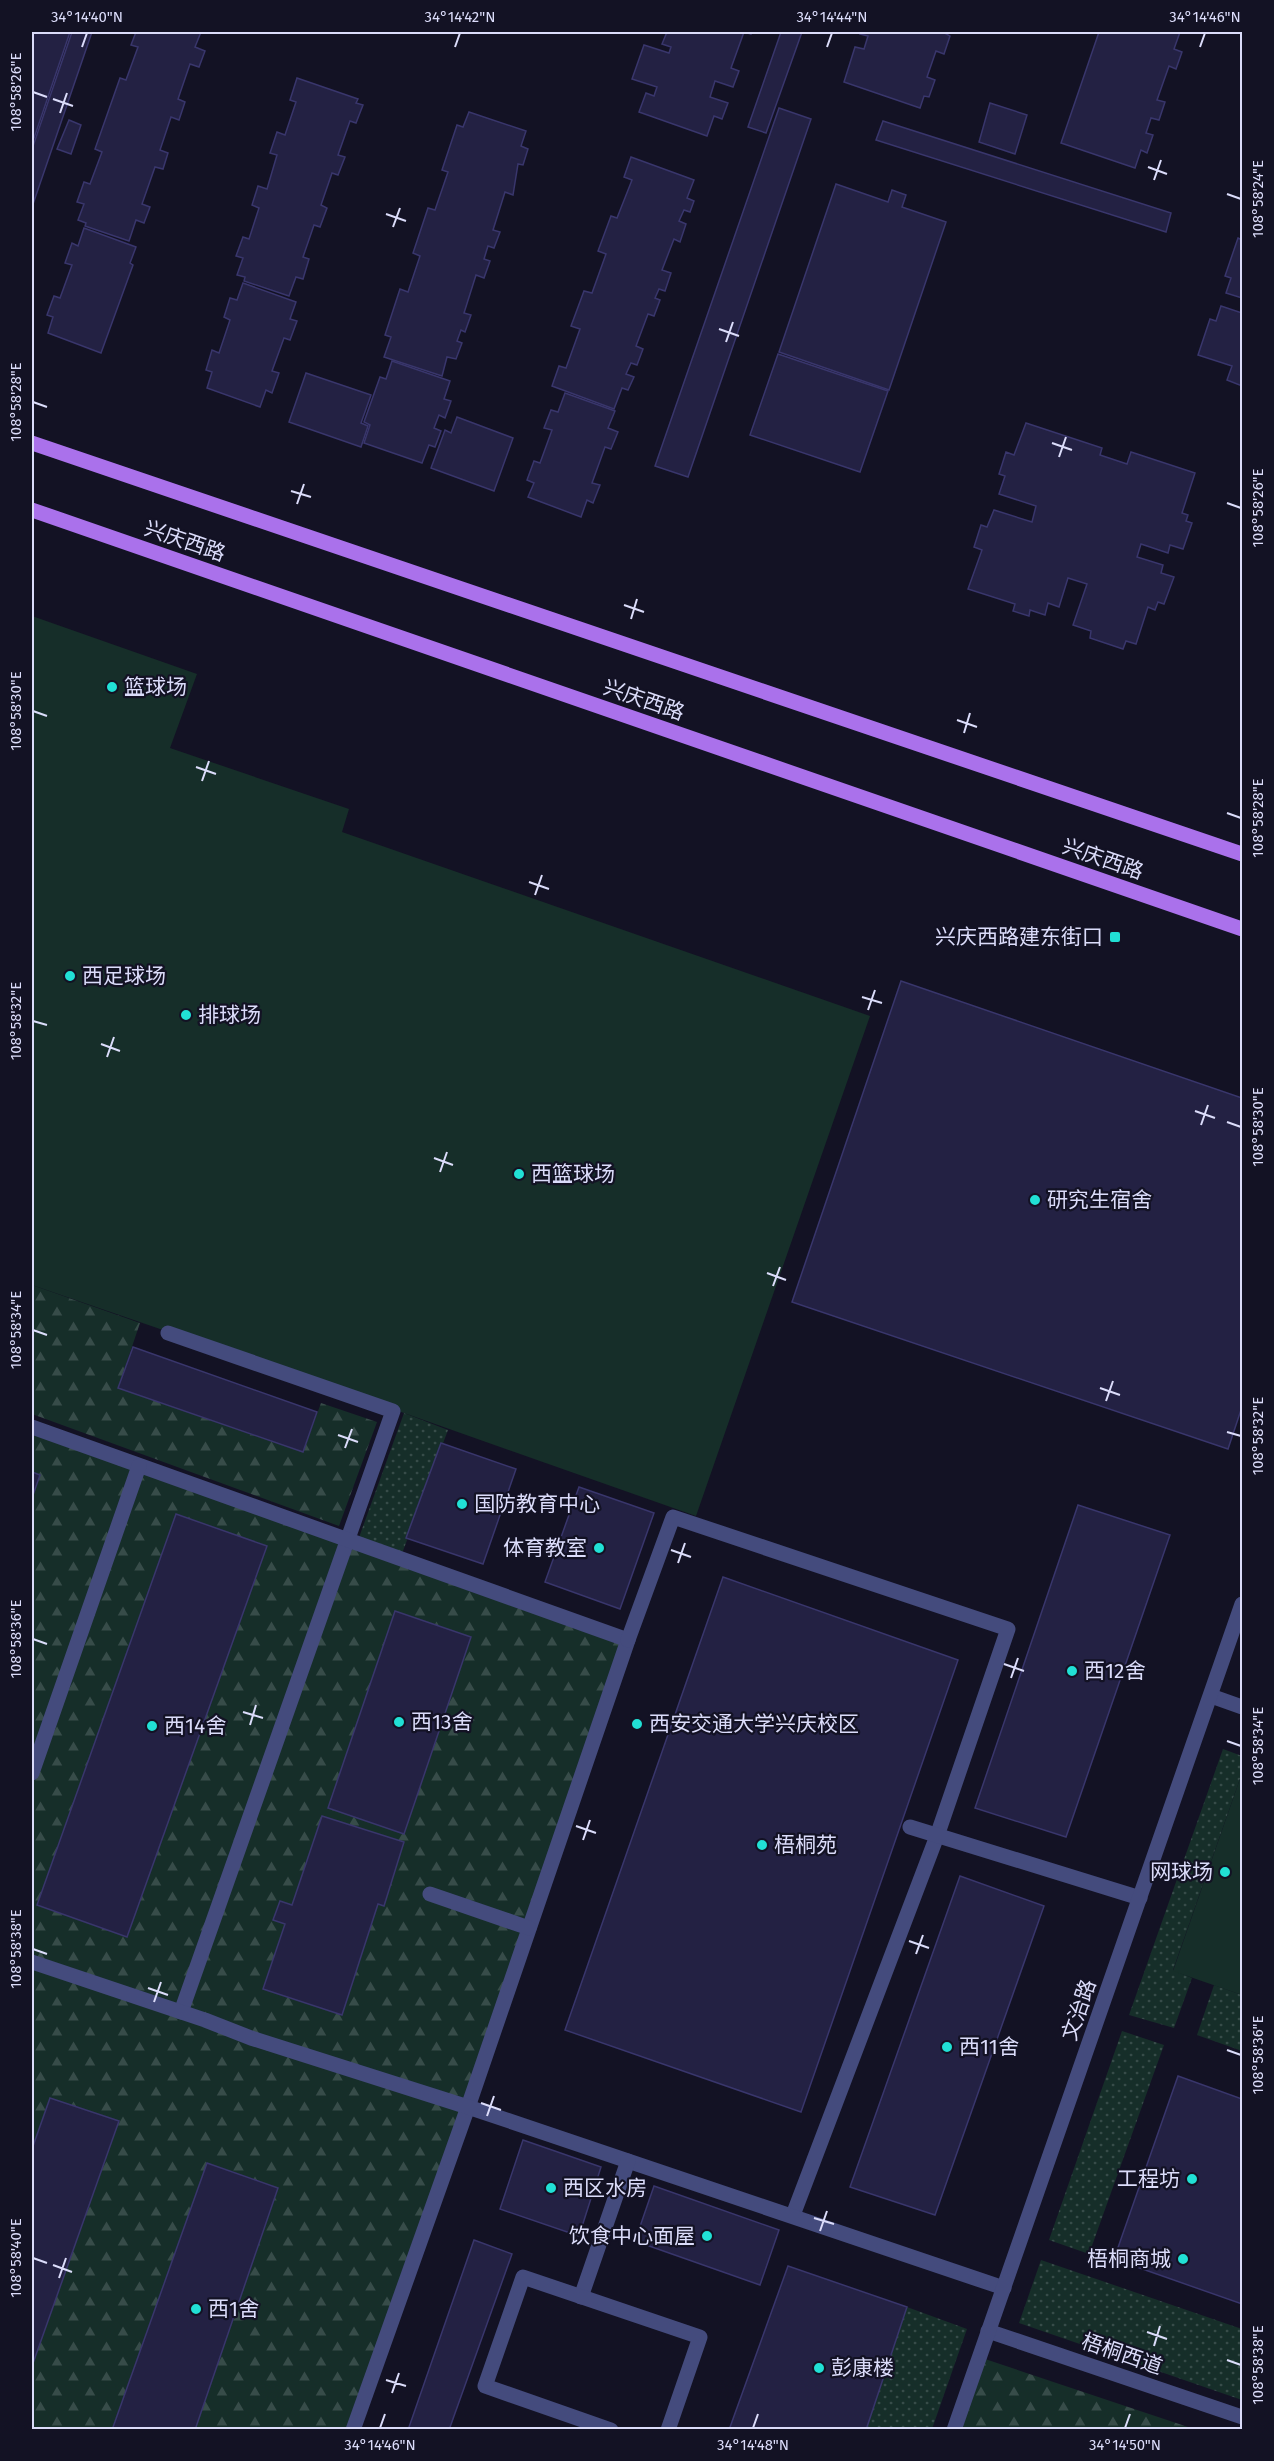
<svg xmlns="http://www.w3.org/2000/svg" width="1274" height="2461" font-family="'Fira Sans','Noto Sans SC',sans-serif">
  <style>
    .grass { fill: url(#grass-dots) }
    .forest { fill: url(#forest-firs) }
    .pitch { fill: #162e29 }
    .building { fill: #232143; stroke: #39366c; stroke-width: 1.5 }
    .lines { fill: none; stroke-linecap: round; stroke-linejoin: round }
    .minor { stroke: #444b7d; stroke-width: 15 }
    .major { stroke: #aa71eb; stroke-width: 15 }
    .ticks { fill: none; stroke: #dbdcfa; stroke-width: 2 }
    .poi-dot { fill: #21e0d5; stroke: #131224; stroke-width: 2 }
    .labels { text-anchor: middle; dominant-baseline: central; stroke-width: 4.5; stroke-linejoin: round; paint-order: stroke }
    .street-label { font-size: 21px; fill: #dbdcfa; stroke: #131224 }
    .poi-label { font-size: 21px; fill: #dbdcfa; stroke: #131224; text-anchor: start }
    .neatline { fill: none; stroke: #dbdcfa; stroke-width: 2 }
    .ticks-label { font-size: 15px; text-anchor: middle; fill: #dbdcfa }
  </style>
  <defs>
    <pattern id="grass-dots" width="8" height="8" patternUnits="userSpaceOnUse" patternTransform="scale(1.5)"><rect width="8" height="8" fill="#162e29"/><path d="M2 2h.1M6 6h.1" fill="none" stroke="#374c49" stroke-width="1.8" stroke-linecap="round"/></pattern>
    <pattern id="forest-firs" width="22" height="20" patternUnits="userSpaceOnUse" patternTransform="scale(1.5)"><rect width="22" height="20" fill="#162e29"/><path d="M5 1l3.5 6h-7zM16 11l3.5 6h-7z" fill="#374c49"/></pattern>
  </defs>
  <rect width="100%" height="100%" fill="#131224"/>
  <g class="grass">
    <path d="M404,1413l44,17 -48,129 -43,-16z"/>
    <path d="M1223,1749l19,7v17l-69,197 19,8 -18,50 -45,-13z"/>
    <path d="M1214,1985l28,10v56l-45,-16z"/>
    <path d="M1122,2031l42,14 -75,209 -40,-14z"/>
    <path d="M1041,2260l201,69v71l-223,-77z"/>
    <path d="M907,2307l60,22 -35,100 -66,1z"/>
  </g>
  <g class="forest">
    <path d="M32,1285l108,38 -22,65 185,64 18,-49 56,19 -38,104 -307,-112z"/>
    <path d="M32,1427l596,213 -275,789h-158l83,-241 -71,-25 -95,266h-80v-63l87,-245 -69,-23 -18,51z"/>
    <path d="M979,2357l215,72 -240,1z"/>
  </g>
  <g class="pitch">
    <path d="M32,616l165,58 -27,74 179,61 -7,23 528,184 -174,500 -292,-103 -372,-128z"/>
    <path d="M1242,1773v222l-69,-24z"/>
  </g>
  <g class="building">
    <path d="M32,32h38l-38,112z"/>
    <path d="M72,32h20l-60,175v-58z"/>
    <path d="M136,32h65l-6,15 10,4 -6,16 -9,-3 -12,35 7,3 -6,18 -8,-3 -11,33 8,3 -5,16 -8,-2 -13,37 8,3 -6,16 -8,-3 -7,21 -44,-15 1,-3 -8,-3 6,-16 -7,-2 7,-20 6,2 12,-32 -7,-3 25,-71 6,2 12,-33 -7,-2z"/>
    <path d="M667,32h85l-1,2 -7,-2 -13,36 8,3 -6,16 -18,-6 -5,16 18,6 -6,16 -8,-3 -7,20 -68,-24 7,-19 8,3 3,-9 -25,-8 12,-34 25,8 2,-6 -9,-3z"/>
    <path d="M781,32h21l-36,101 -18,-6z"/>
    <path d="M861,32h82l7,4 -6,18 -8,-3 -9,26 8,3 -6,17 -5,-1 -4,12 -76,-26 11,-35 9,2 4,-13 -8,-2z"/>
    <path d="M1099,32h81l-6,17 8,3 -6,17 -7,-3 -12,34 8,2 -6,18 -8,-2 -5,15 7,2 -6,18 -6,-3 -6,18 -74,-25z"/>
    <path d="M297,78l61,21 -2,4 7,2 -7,18 -6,-2 -12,34 7,2 -7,18 -6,-2 -11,32 6,3 -7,19 -6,-2 -11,32 6,2 -6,20 -7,-2 -7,19 -45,-15 1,-4 -8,-2 6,-17 -7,-2 7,-19 6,2 10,-31 -7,-3 6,-19 9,3 10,-34 -7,-2 7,-21 8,3 11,-33 -6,-2z"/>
    <path d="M990,103l37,12 -12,39 -36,-12z"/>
    <path d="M779,108l32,11 -123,358 -33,-11z"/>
    <path d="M469,112l57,19 -5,15 7,3 -5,16 -5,-1 -5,31 -8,-3 -12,38 7,2 -6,16 -6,-2 -4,13 6,2 -6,17 -8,-3 -12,38 7,2 -6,17 -4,-2 -4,11 5,2 -6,16 -9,-2 -5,19 -58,-19 7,-20 -6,-2 15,-46 8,3 12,-36 -7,-3 15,-45 7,2 13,-38 -6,-2 15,-45 6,2z"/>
    <path d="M69,120l12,5 -10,29 -14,-5z"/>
    <path d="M883,121l288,92 -5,19 -290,-92z"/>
    <path d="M631,157l63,23 -7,18 7,3 -4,11 -6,-2 -5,11 7,3 -6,18 -6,-3 -12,31 9,3 -6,18 -6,-2 -4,9 5,2 -6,16 -6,-2 -12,32 7,3 -6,16 -6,-2 -5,11 8,3 -6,13 -6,-2 -8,21 -62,-23 7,-20 7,2 14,-39 -9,-3 13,-35 8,2 14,-39 -8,-3 13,-35 6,2 15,-38 -8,-3z"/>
    <path d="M836,184l52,18 4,-12 14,5 -4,12 44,15 -57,168 -110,-38z"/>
    <path d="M84,228l52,19 -6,16 3,2 -32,88 -53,-20 5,-16 -6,-2 7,-19 6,2 12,-33 -7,-2 7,-20 6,3z"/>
    <path d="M1238,238l4,2v58l-16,-5 5,-15 -6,-2z"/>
    <path d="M243,283l53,19 -6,17 7,2 -7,19 -6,-2 -12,33 7,2 -7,20 -6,-3 -6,17 -53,-19 5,-16 -6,-2 6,-20 7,3 11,-33 -6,-3 6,-19 7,2z"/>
    <path d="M1221,306l21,7v73l-15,-6 5,-14 -34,-11 12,-36 6,2z"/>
    <path d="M778,354l110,37 -28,81 -110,-37z"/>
    <path d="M392,361l58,20 -6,18 7,2 -6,17 -6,-3 -5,13 7,3 -6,16 -6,-2 -7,18 -58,-20 6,-18 -6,-3 16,-45 6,2z"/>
    <path d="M306,373l65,22 -10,28 7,3 -7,21 -72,-25z"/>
    <path d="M565,393l50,18 -7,17 10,4 -7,17 -6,-2 -13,36 8,2 -7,18 -6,-3 -6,17 -53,-20 6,-14 -7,-3 7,-19 6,2 12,-33 -8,-2 7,-18 7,2z"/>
    <path d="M457,417l56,21 -19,53 -63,-23 14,-38 6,3z"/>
    <path d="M1026,423l76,25 -2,7 27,9 4,-12 64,21 -13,40 6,2 -2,6 6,2 -9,26 -13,-4 -2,8 -27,-9 -4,13 26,8 -2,8 13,4 -10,27 -6,-2 -3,8 -7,-3 -12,37 -10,-3 -3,8 -33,-11 1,-7 -18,-6 14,-41 -19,-6 -9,29 -11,-4 -3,12 -15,-5 -1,6 -16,-5 2,-7 -47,-15 14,-39 -8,-3 7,-22 6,2 7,-17 38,12 4,-16 -37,-12 6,-18 -6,-2 7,-22 8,3z"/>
    <path d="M901,981l341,117v309l-14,42 -436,-147z"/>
    <path d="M133,1347l184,65 -14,40 -185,-64z"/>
    <path d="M441,1443l75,26 -33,95 -77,-26z"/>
    <path d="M32,1472l8,3 -8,23z"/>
    <path d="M579,1487l75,26 -34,96 -75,-27z"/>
    <path d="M1078,1505l92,30 -104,302 -91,-29z"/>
    <path d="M176,1514l91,32 -140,391 -90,-32z"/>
    <path d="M723,1577l235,83 -157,452 -236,-82z"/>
    <path d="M395,1611l76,26 -67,197 -76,-26z"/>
    <path d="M322,1816l82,26 -20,64 -6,-2 -36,111 -79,-26 22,-65 -12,-4 7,-19 12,4z"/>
    <path d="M960,1876l84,30 -109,309 -85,-28z"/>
    <path d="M1178,2076l64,23v205l-128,-45z"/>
    <path d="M50,2098l69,23 -87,245v-217z"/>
    <path d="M523,2140l78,27 -22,69 -79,-27z"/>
    <path d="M207,2163l71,25 -83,242h-83z"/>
    <path d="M654,2186l125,44 -19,55 -125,-44z"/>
    <path d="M474,2240l38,14 -63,176h-41z"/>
    <path d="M788,2266l119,41 -41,123h-137z"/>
  </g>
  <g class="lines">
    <g class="minor">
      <path d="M168,1333l225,78 -212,601"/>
      <path d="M32,1427l596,213 -160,467 -115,323"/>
      <path d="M628,1640l45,-123 335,112 -71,207 -144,379"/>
      <path d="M1211,1696l31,11"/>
      <path d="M32,1773l107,-307"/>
      <path d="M910,1827l230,71"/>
      <path d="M430,1894l99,34"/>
      <path d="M32,1962l173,58 46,18 217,69 536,181"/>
      <path d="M581,2297l47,-136"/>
      <path d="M988,2331l254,86"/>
      <path d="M611,2430l-126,-44 38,-109 177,60 -32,93"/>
      <path d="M954,2430l288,-826"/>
    </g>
    <g class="major">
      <path d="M32,443l1210,411"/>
      <path d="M32,510l1210,419"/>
    </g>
  </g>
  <path class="ticks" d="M82,47l5,-14M455,47l5,-14M827,47l5,-14M1200,47l5,-14M33,92l14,5M53,99l20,7M60,113l7,-20M1148,167l19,7M1154,180l7,-20M1227,194l14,5M386,214l20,7M393,227l7,-19M719,329l20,7M726,342l7,-20M33,402l14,5M1052,443l20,7M1059,457l7,-20M291,491l20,6M1227,503l14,5M297,504l7,-20M624,605l20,7M631,619l6,-20M33,711l14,5M957,720l20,7M964,733l6,-20M196,767l20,7M202,781l7,-20M1227,813l14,5M529,882l20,7M535,895l7,-20M862,997l20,6M868,1010l7,-20M33,1021l14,4M101,1044l19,7M107,1057l7,-20M1195,1111l20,7M1227,1122l14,5M1201,1125l7,-20M434,1158l19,7M440,1172l7,-20M767,1273l19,7M773,1286l7,-19M33,1330l14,5M1100,1388l20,7M1106,1401l7,-20M1227,1432l14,4M338,1435l20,7M345,1448l7,-19M671,1550l20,7M678,1563l7,-20M33,1639l14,5M1004,1664l20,7M1011,1678l7,-20M243,1712l20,6M250,1725l6,-20M1227,1741l14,5M576,1826l20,7M583,1840l7,-20M909,1941l20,7M33,1949l14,5M916,1954l7,-19M148,1988l20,7M154,2002l7,-20M1227,2050l14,5M481,2103l20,7M487,2116l7,-20M814,2218l20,6M820,2231l7,-20M33,2258l14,5M53,2265l19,7M59,2278l7,-20M1147,2332l20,7M1154,2346l6,-20M1227,2360l14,5M386,2380l20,6M392,2393l7,-20M380,2428l5,-14M753,2428l5,-14M1125,2428l5,-14"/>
  <g class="poi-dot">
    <circle cx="112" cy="687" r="6"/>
    <rect x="1109" y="931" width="12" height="12" rx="3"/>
    <circle cx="70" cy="976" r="6"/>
    <circle cx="186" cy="1015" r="6"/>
    <circle cx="519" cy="1174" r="6"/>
    <circle cx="1035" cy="1200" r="6"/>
    <circle cx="462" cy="1504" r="6"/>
    <circle cx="599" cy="1548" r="6"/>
    <circle cx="1072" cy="1671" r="6"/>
    <circle cx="399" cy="1722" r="6"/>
    <circle cx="637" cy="1724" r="6"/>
    <circle cx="152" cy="1726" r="6"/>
    <circle cx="762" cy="1845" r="6"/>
    <circle cx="1225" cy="1872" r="6"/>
    <circle cx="947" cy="2047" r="6"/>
    <circle cx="1192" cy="2179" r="6"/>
    <circle cx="551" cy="2188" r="6"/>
    <circle cx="707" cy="2236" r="6"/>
    <circle cx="1183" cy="2259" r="6"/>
    <circle cx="196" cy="2309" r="6"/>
    <circle cx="819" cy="2368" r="6"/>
  </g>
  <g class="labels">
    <g class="street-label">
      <text transform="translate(185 541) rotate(19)">兴庆西路</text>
      <text transform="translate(644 700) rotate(19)">兴庆西路</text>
      <text transform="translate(1103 859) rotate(19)">兴庆西路</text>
      <text transform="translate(1079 2010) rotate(-71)">文治路</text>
      <text transform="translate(1122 2354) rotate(19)">梧桐西道</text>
    </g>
    <g class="poi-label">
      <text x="124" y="687">篮球场</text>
      <text x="1103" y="937" text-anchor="end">兴庆西路建东街口</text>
      <text x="82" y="976">西足球场</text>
      <text x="198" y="1015">排球场</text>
      <text x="531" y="1174">西篮球场</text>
      <text x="1047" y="1200">研究生宿舍</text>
      <text x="474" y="1504">国防教育中心</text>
      <text x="587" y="1548" text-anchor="end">体育教室</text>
      <text x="1084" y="1671">西12舍</text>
      <text x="411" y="1722">西13舍</text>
      <text x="649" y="1724">西安交通大学兴庆校区</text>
      <text x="164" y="1726">西14舍</text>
      <text x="774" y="1845">梧桐苑</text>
      <text x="1213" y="1872" text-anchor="end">网球场</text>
      <text x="959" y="2047">西11舍</text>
      <text x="1180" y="2179" text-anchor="end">工程坊</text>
      <text x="563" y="2188">西区水房</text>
      <text x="695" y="2236" text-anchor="end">饮食中心面屋</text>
      <text x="1171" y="2259" text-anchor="end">梧桐商城</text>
      <text x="208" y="2309">西1舍</text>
      <text x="831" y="2368">彭康楼</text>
    </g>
  </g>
  <rect width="1274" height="2461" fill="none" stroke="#131224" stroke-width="66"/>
  <rect x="33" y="33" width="1208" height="2395" class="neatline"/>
  <g class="ticks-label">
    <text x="87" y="22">34°14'40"N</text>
    <text x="460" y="22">34°14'42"N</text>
    <text x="832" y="22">34°14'44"N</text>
    <text x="1205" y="22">34°14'46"N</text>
    <text transform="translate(16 92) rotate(-90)" y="5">108°58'26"E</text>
    <text transform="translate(1258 199) rotate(-90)" y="5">108°58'24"E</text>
    <text transform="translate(16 402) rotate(-90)" y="5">108°58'28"E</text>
    <text transform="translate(1258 508) rotate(-90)" y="5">108°58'26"E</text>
    <text transform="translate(16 711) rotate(-90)" y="5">108°58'30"E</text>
    <text transform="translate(1258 818) rotate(-90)" y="5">108°58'28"E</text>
    <text transform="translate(16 1021) rotate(-90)" y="5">108°58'32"E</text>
    <text transform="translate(1258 1127) rotate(-90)" y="5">108°58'30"E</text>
    <text transform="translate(16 1330) rotate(-90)" y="5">108°58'34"E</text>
    <text transform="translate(1258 1436) rotate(-90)" y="5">108°58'32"E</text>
    <text transform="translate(16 1639) rotate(-90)" y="5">108°58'36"E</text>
    <text transform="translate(1258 1746) rotate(-90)" y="5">108°58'34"E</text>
    <text transform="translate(16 1949) rotate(-90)" y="5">108°58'38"E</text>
    <text transform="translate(1258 2055) rotate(-90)" y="5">108°58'36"E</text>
    <text transform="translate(16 2258) rotate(-90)" y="5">108°58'40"E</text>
    <text transform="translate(1258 2365) rotate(-90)" y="5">108°58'38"E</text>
    <text x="380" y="2450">34°14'46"N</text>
    <text x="753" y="2450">34°14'48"N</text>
    <text x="1125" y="2450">34°14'50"N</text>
  </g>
</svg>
